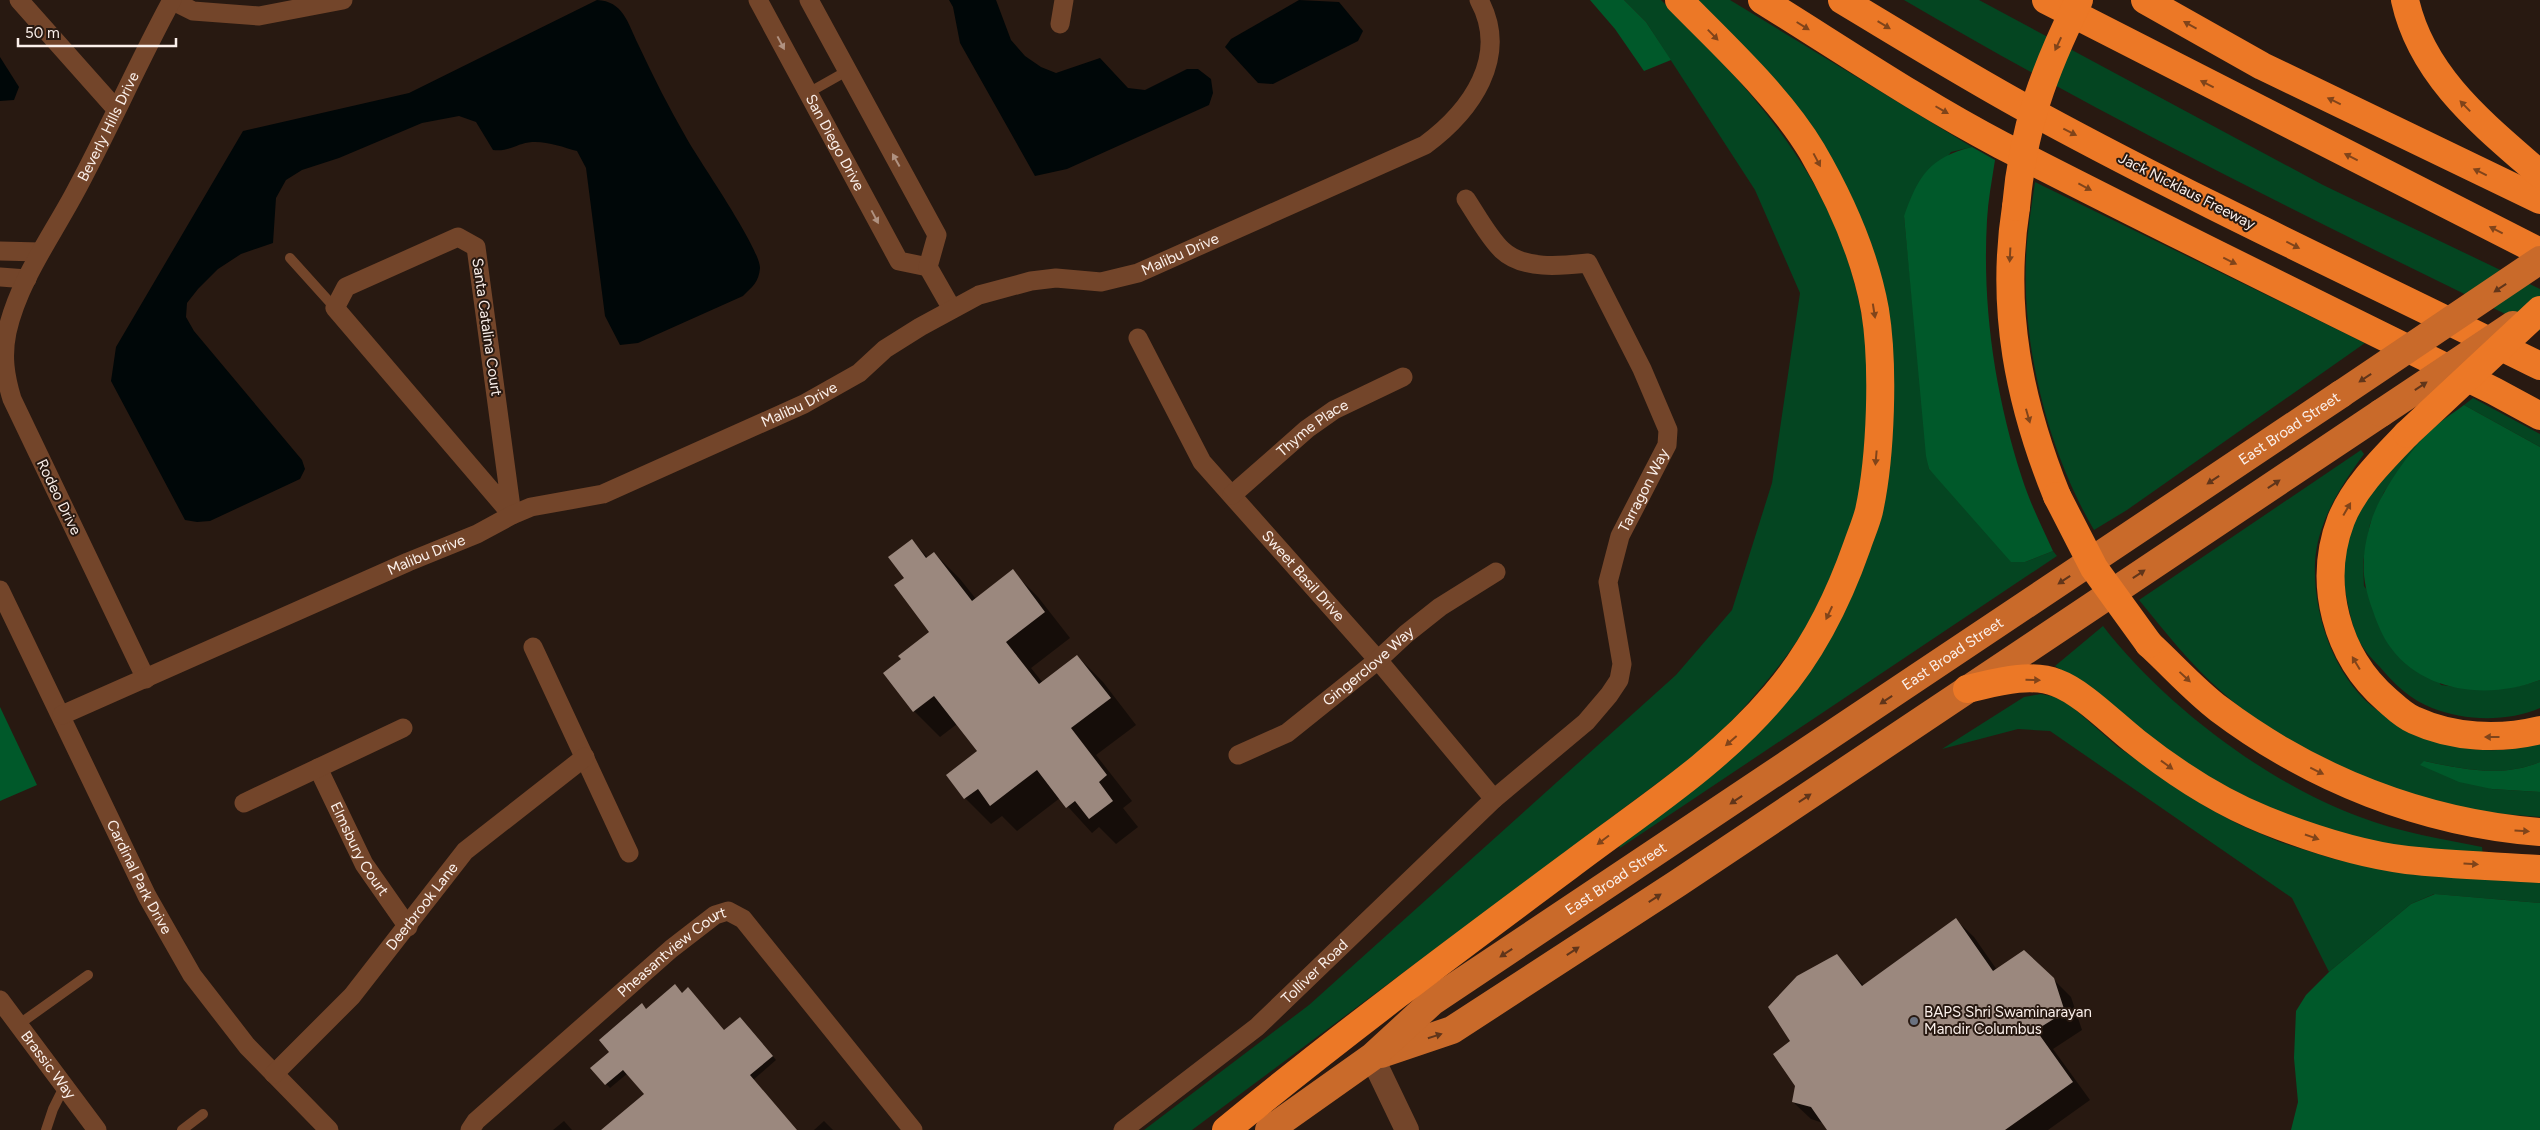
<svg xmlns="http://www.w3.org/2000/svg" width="2540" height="1130" font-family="Figtree,sans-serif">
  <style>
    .green { fill: #044521 }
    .forest { fill: #00592a }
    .water { fill: #000708 }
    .shadow { fill: #0007 }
    .building { fill: #9b887e }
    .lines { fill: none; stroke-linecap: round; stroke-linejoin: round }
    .service { stroke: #73452a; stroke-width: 10 }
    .minor { stroke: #73452a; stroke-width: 19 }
    .tertiary { stroke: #73452a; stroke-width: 24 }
    .primary { stroke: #c96a2a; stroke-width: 28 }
    .motorway { stroke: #ec7826; stroke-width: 28 }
    .primary-bridge { stroke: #c96a2a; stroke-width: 28 }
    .motorway-bridge { stroke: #ec7826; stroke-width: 28 }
    .oneway { fill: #80441a }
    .oneway2 { fill: #b09281 }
    .oneway3 { fill: #60351a }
    .worship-dot { fill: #6b7280; stroke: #281911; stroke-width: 2 }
    .labels { text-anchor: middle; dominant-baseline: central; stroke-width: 4; stroke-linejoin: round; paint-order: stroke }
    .street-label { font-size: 15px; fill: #fbf0eb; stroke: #281911 }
    .poi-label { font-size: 15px; fill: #fbf0eb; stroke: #281911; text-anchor: start }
  </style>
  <rect width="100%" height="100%" fill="#281911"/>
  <g class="green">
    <path d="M1624,0h37c66,64 132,134 171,219 56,125 49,284 -22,402 -28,46 -63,84 -100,123l-518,386h-48l165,-125 367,-330 56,-65 40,-127 28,-190 -45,-103 -109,-168z"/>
    <path d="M1692,0h38l242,147 -21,5 -47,64 25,253 96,93 28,-11 4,5 -437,292 -3,-7 122,-95 141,-235 -17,-282z"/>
    <path d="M1904,0h75l344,185 217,104v42c-215,-105 -430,-210 -636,-331z"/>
    <path d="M2035,182l330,161 -238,167 -33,20c-48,-82 -75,-193 -67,-288 2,-20 5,-40 8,-60z"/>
    <path d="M2473,398l67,36v13l-76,-42z"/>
    <path d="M2426,435l-42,57 -14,32 -7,38 1,24 77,99c35,5 66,7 99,-5v28c-32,14 -76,13 -108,0 -21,-8 -39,-25 -53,-42 -8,-8 -16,-17 -21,-27 -6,-14 -9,-29 -12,-44 -3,-19 -4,-41 2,-60 16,-46 44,-68 78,-100z"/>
    <path d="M2361,450l3,4c-23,32 -47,68 -49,109 -2,50 18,111 58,144 15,12 31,20 49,28 36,16 80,21 118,7v20c-38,16 -77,7 -116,-1l68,28 48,3v25c-20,-2 -41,-3 -61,-6 -91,-16 -186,-56 -256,-118 -32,-28 -57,-60 -84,-93z"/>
    <path d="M2103,626c61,79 164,157 257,191 39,15 82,22 122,30l1,9 -107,-13 -52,-13 -51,-21 -71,-33 -132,-100 -15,-10z"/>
    <path d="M2041,694l15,3 13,7 49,43 87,59 33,18 42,18 54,17 60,13 146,8v23l-106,-9 -23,10 -82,68 -37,-74 -242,-167 -32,-2 -76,20 82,-52z"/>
  </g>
  <g class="forest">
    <path d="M1590,0h34l22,22 25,38 -27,11 -29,-42z"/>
    <path d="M1972,147l23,13c-3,20 -7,40 -8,60 -5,87 8,175 35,258 8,25 20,49 31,73l-28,11h-14l-82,-93 -3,-13 -22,-240c14,-40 26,-59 68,-69z"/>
    <path d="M2464,405l76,42v233c-49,19 -115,14 -149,-32 -8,-10 -14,-25 -18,-37 -12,-32 -12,-53 -3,-86 7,-27 36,-69 56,-90 10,-11 26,-21 38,-30z"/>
    <path d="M0,707l37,78 -37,16z"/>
    <path d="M2424,761c38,8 78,17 116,1v30l-48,-3 -33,-7 -39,-17z"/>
    <path d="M2435,894l105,9v227h-249l7,-28 -4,-44 2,-47 10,-16 23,-23 82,-68z"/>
  </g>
  <g class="water">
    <path d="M597,0c26,1 31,23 41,44 15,32 31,64 49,95 13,23 73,109 73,129 -1,14 -8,19 -17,28l-105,47 -18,2 -15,-29 -19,-148 -9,-17c-14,-4 -30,-10 -45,-9 -15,1 -22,10 -39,8l-17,-28 -17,-6 -37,7 -83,35 -37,12 -16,10 -10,18 -3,45 -32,11 -23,15 -20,20 -11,14 -1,14 8,14 108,129 3,9 -5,10 -90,42 -13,1 -12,-2 -74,-139 5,-34 127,-216 166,-38z"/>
    <path d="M949,0h47l15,40 14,16 16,11 15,6 44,-15 28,30 17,2 42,-21h11l13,10 2,14 -4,12 -142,64 -32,7 -75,-133 -7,-36z"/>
    <path d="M1299,0l40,2 24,29 -5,10 -85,43 -15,-1 -33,-36 6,-8z"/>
    <path d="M0,57l19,30 -5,13 -14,1z"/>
  </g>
  <g class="shadow">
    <path d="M912,541l16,17 6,-5 26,26 16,20 36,-28 26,26 32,41 -39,30 12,15 34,-27 26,26 33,43 -40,30 36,46 -9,7 15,19 -22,17 -17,-17 -7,6 -32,-35 -43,33 -15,-15 -11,8 -26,-26 -18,-23 31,-24 -21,-27 -17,13 -26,-26 -29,-38 46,-41 -25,-53z"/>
    <path d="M1956,920l18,17 23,33 56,9 18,18 11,33 -29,19 37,51 -42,30h-219l-6,-7 -12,-4 -18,-17 3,-16 -4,-45 45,-85 27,30z"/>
    <path d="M682,994l42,37 20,-9 32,38 -23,20 43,50h-193l42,-36 -17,-21 -18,15 -18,-20 19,-16 36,-42z"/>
    <path d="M564,1121l8,9h-19z"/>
    <path d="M824,1121l9,9h-19z"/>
  </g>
  <g class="building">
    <path d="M912,539l14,19 8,-6 38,49 41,-32 32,43 -39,30 33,42 38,-29 34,43 -40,30 36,47 -8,7 14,19 -24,18 -14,-18 -9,7 -29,-38 -47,36 -12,-17 -14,10 -18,-24 31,-24 -43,-55 -21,16 -30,-39 18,-14 -3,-3 31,-24 -35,-47 10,-7 -16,-21z"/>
    <path d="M1956,918l37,53 31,-21 30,28 11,34 -29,18 37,52 -68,48h-178l-16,-23 -19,-5 3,-16 -22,-32 17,-13 -22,-34 29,-31 40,-22 25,32z"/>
    <path d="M675,984l7,9 6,-6 36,43 16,-13 33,39 -23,19 47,55h-196l43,-36 -21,-24 -18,15 -15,-17 19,-16 -10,-12 43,-37 4,6z"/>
  </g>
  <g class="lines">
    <g class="service">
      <path d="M808,93l39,-22"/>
      <path d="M290,258l45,50"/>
      <path d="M18,1025l70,-50"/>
      <path d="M46,1130l7,-21 11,-22"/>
      <path d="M182,1130l21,-16"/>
    </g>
    <g class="minor">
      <path d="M19,0l97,109"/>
      <path d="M171,0l22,11 66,5 84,-16"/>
      <path id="s1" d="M758,0l141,261 29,6"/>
      <path d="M809,0l128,235 -9,32 24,42"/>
      <path d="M1060,24l4,-24"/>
      <path d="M458,237l18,10 36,268 -177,-207 11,-21z"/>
      <path d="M0,251l40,1"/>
      <path d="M0,277l27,2"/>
      <path id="s2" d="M1138,338l64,124 176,198 116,139"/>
      <path id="s3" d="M1232,495l75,-66 27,-19 69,-33"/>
      <path id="s4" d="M0,590l147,306 45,79 55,71 82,84"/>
      <path d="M533,647l96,206"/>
      <path id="s5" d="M146,679l-134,-280c-7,-23 -10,-43 -5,-67 11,-49 42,-92 66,-136 35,-64 64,-132 99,-196"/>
      <path id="s6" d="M62,715l346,-153 69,-28 35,-19 19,-8 72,-13 201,-90 55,-31 26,-24 35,-22 59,-32 52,-14 25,-3 45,4 37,-9 287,-128c46,-34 85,-88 54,-145"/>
      <path id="s7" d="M1238,755l49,-22 91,-73 28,-26 34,-27 56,-35"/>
      <path id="s8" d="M318,768l46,96 44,63"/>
      <path d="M244,803l159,-75"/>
      <path id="s9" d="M0,1000l97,130"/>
      <path id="s10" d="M274,1074l78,-78 113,-145 120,-94"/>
      <path id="s11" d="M470,1130l6,-9 195,-172 44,-34 13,-4 15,8 170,211"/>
      <path id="s12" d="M1123,1130l134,-103 237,-228 92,-77 23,-27 10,-15 3,-16 -14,-82 12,-46 47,-91 1,-15 -26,-61 -54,-106c-27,3 -65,7 -86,-13 -13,-12 -26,-36 -36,-51"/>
    </g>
    <path class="tertiary" d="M1372,1057l35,73"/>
    <g class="primary">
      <path d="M1381,1054l71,-24 226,-147 703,-470"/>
      <path id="s13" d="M1269,1130l103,-73 61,-56 908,-607"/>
    </g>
    <g class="motorway">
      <path d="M1762,0c79,49 157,102 239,145 163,84 328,165 493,246l46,25"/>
      <path d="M1842,0c65,39 131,80 198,116 164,89 333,167 500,250"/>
      <path d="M2046,0l494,252"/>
      <path d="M2145,0l117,66 278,134"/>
      <path d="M2405,0c17,77 79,125 135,174"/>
      <path d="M2016,207c-16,102 3,195 41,289"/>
      <path d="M2407,434c-24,25 -53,53 -66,86 -24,63 -5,136 46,180 8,7 17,16 27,20 39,18 85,20 126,10"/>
      <path d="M2149,644c23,21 45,46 70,65 93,70 204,114 321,123"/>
      <path d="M1967,689c27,-6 63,-17 90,-6 25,9 57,42 79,59 39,31 82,59 129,78 45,18 94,34 142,40 44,5 89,6 133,9"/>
      <path d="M1226,1130c112,-92 227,-178 343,-264 71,-54 148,-102 206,-171 38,-44 63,-95 82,-149 4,-12 9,-23 12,-35 12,-55 15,-146 6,-201 -10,-55 -35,-111 -63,-159 -32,-54 -89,-106 -133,-151"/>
    </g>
    <g class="primary-bridge">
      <path d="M2341,394l199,-134"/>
      <path d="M2381,413l132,-88"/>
    </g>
    <g class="motorway-bridge">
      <path d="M2016,207c7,-80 28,-136 63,-207"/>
      <path d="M2407,434l133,-124"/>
      <path d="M2057,496l37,72 55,76"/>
    </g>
  </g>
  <defs><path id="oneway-solid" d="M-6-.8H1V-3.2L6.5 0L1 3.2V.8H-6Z" transform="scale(1.25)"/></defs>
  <g class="oneway">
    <use href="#oneway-solid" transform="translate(1884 25) rotate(31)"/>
    <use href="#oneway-solid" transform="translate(2190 25) rotate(-151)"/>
    <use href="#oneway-solid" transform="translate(1803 26) rotate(32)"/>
    <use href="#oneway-solid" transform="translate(1713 35) rotate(46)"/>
    <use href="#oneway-solid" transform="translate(2058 44) rotate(115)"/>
    <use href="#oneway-solid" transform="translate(2207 84) rotate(-153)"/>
    <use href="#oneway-solid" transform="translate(2334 101) rotate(-154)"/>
    <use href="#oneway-solid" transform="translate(2465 106) rotate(-134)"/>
    <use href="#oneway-solid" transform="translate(1942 110) rotate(30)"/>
    <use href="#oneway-solid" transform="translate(2070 132) rotate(27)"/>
    <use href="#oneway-solid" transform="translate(2351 157) rotate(-153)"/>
    <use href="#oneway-solid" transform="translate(1817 160) rotate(62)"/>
    <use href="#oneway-solid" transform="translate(2480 172) rotate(-154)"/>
    <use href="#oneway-solid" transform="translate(2085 187) rotate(28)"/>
    <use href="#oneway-solid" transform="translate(2496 230) rotate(-153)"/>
    <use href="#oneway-solid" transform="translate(2293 245) rotate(27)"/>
    <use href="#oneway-solid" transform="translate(2010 255) rotate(93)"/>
    <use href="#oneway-solid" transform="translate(2230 261) rotate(26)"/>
    <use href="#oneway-solid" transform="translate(1874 311) rotate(81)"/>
    <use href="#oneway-solid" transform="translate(2028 416) rotate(74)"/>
    <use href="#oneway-solid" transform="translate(1876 458) rotate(95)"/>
    <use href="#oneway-solid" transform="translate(2347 509) rotate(-60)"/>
    <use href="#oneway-solid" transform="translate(1829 613) rotate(115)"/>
    <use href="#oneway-solid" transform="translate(2356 663) rotate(-121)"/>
    <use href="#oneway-solid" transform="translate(2185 677) rotate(43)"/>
    <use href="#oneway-solid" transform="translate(2033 680) rotate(1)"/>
    <use href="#oneway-solid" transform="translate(2492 737) rotate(180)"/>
    <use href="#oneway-solid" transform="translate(1731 741) rotate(139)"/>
    <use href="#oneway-solid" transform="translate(2167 765) rotate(36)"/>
    <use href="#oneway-solid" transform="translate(2317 771) rotate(26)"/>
    <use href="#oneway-solid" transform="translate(2522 831) rotate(4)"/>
    <use href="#oneway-solid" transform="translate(2312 837) rotate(19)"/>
    <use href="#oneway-solid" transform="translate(1603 840) rotate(143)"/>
    <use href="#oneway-solid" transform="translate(2471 864) rotate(4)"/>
  </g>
  <g class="oneway2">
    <use href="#oneway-solid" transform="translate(781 43) rotate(62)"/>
    <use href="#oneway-solid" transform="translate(896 160) rotate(-119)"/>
    <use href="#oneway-solid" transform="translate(875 217) rotate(62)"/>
  </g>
  <g class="oneway3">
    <use href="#oneway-solid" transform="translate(2500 288) rotate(146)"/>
    <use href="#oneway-solid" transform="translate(2365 378) rotate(146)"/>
    <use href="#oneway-solid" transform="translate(2421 386) rotate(-34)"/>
    <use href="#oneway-solid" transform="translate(2213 480) rotate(146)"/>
    <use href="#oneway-solid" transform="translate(2274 484) rotate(-34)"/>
    <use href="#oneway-solid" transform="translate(2139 574) rotate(-34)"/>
    <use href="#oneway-solid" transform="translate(2064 580) rotate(146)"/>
    <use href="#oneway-solid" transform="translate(1886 700) rotate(146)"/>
    <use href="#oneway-solid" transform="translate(1805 798) rotate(-34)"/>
    <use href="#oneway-solid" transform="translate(1736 800) rotate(146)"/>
    <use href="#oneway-solid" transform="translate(1655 898) rotate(-33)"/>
    <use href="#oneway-solid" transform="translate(1573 951) rotate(-33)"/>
    <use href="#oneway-solid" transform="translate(1506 953) rotate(147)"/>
    <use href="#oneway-solid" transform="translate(1435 1036) rotate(-18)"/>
  </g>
  <circle class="worship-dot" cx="1914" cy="1021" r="5"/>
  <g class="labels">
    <g class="street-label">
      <text stroke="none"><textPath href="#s5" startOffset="608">Beverly Hills Drive</textPath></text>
      <text stroke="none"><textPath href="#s1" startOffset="162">San Diego Drive</textPath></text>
      <text transform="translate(2187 191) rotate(27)">Jack Nicklaus Freeway</text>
      <text stroke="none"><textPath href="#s6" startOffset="1222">Malibu Drive</textPath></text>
      <text transform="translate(487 327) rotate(82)">Santa Catalina Court</text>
      <text stroke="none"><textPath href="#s6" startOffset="802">Malibu Drive</textPath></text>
      <text stroke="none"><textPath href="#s3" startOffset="105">Thyme Place</textPath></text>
      <text stroke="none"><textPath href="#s13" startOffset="1239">East Broad Street</textPath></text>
      <text stroke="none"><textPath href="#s12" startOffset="870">Tarragon Way</textPath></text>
      <text transform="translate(59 497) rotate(64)">Rodeo Drive</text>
      <text stroke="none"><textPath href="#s6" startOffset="398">Malibu Drive</textPath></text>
      <text stroke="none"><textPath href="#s2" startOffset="292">Sweet Basil Drive</textPath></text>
      <text stroke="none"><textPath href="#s13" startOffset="834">East Broad Street</textPath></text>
      <text stroke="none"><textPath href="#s7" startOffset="159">Gingerclove Way</textPath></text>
      <text stroke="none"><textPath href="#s8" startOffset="91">Elmsbury Court</textPath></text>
      <text stroke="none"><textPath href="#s4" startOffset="319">Cardinal Park Drive</textPath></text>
      <text stroke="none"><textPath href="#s13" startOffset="429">East Broad Street</textPath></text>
      <text stroke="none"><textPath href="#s10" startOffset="224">Deerbrook Lane</textPath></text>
      <text stroke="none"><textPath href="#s11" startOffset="270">Pheasantview Court</textPath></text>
      <text stroke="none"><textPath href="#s12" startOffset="249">Tolliver Road</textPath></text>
      <text stroke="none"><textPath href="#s9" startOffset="81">Brassic Way</textPath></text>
    </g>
    <g class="poi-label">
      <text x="1924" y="1012">BAPS Shri Swaminarayan<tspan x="1924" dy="17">Mandir Columbus</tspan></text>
    </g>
  </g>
  <path d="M18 38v8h158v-8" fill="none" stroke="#fbf0eb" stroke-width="2.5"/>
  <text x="25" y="38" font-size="15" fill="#fbf0eb" stroke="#281911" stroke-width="4" paint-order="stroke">50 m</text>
</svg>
